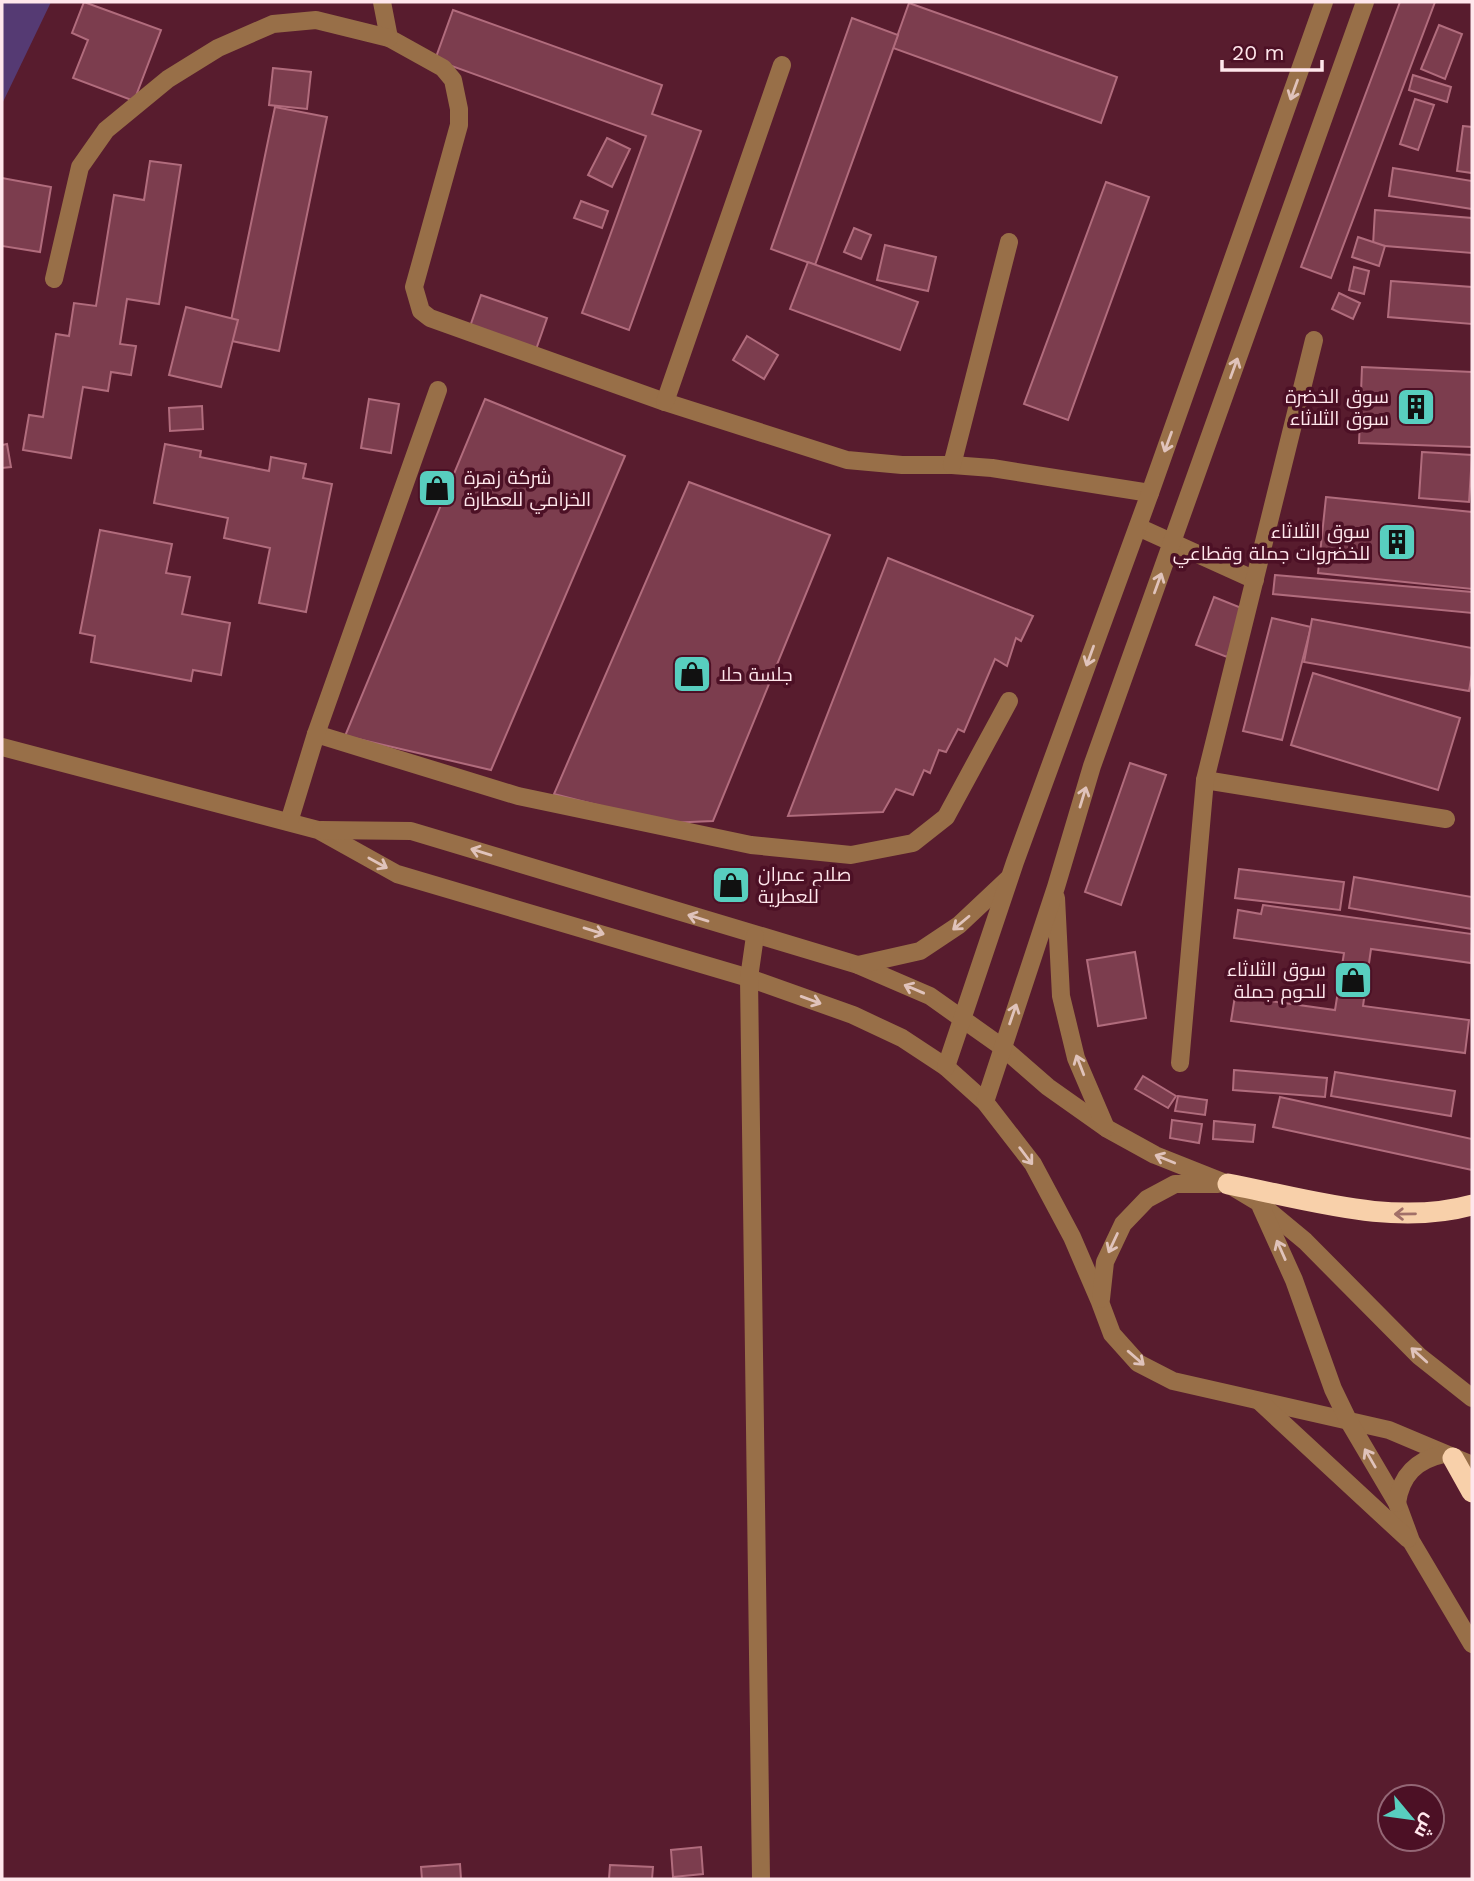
<svg xmlns="http://www.w3.org/2000/svg" width="1474" height="1881" font-family="'Work Sans',Cairo,sans-serif">
  <style>
    .green { fill: #553a73 }
    .building { fill: #7c3d4e; stroke: #b16c7d; stroke-width: 2 }
    .lines { fill: none; stroke-linecap: round; stroke-linejoin: round }
    .minor { stroke: #986f48; stroke-width: 18 }
    .highway { stroke: #f8d0aa; stroke-width: 21 }
    .oneway { stroke: #e0c3bb }
    .oneway2 { stroke: #a27068 }
    .labels { text-anchor: middle; dominant-baseline: central; stroke-width: 7; stroke-linejoin: round; paint-order: stroke }
    .poi-label { font-size: 19px; fill: #ffe7ec; stroke: #4c1025; text-anchor: end }
  </style>
  <rect width="100%" height="100%" fill="#581c2e"/>
  <path class="green" d="M2,2h49l-49,102z"/>
  <g class="building">
    <path d="M84,2l77,28 -27,71 -61,-23 15,-38 -16,-7z"/>
    <path d="M1400,2h35l-104,276 -30,-11z"/>
    <path d="M909,3l208,74 -16,46 -208,-75z"/>
    <path d="M453,10l209,75 -10,29 49,17 -72,199 -47,-17 64,-177 -211,-76z"/>
    <path d="M852,18l46,17 -83,230 -44,-16z"/>
    <path d="M1439,25l23,9 -17,45 -24,-10z"/>
    <path d="M273,68l38,4 -4,37 -38,-4z"/>
    <path d="M1413,75l38,12 -4,15 -38,-12z"/>
    <path d="M1415,99l19,6 -16,45 -18,-6z"/>
    <path d="M275,107l52,10 -48,234 -52,-11z"/>
    <path d="M1463,126l9,1v46l-15,-2z"/>
    <path d="M607,138l23,11 -18,38 -24,-12z"/>
    <path d="M150,161l31,4 -22,139 -32,-5 -7,45 16,2 -5,29 -20,-3 -3,19 -25,-4 -12,71 -48,-8 6,-35 14,2 13,-83 13,2 5,-33 22,3 18,-111 30,5z"/>
    <path d="M1393,168l79,13v28l-83,-13z"/>
    <path d="M2,178l49,9 -11,65 -38,-6z"/>
    <path d="M1106,182l43,15 -81,223 -44,-16z"/>
    <path d="M581,201l27,10 -6,17 -28,-10z"/>
    <path d="M1375,210l97,8v35l-99,-8z"/>
    <path d="M854,228l17,7 -10,24 -17,-7z"/>
    <path d="M1358,237l27,9 -6,20 -27,-9z"/>
    <path d="M885,245l51,12 -8,34 -51,-11z"/>
    <path d="M808,262l110,40 -18,48 -110,-41z"/>
    <path d="M1354,267l15,4 -5,23 -15,-4z"/>
    <path d="M1391,281l81,6v37l-84,-7z"/>
    <path d="M1339,293l21,10 -7,16 -21,-10z"/>
    <path d="M481,295l66,23 -15,43 -66,-23z"/>
    <path d="M186,307l52,13 -17,67 -52,-12z"/>
    <path d="M747,336l31,19 -14,24 -31,-19z"/>
    <path d="M1362,367l110,5v75l-113,-4z"/>
    <path d="M369,399l30,5 -8,49 -30,-5z"/>
    <path d="M485,399l140,57 -134,314 -146,-34z"/>
    <path d="M202,406l1,23 -33,2 -1,-23z"/>
    <path d="M7,444l4,23 -9,1v-23z"/>
    <path d="M165,444l36,7 -1,6 69,14 2,-14 35,7 -3,14 29,6 -26,128 -47,-9 11,-55 -46,-10 4,-20 -74,-15z"/>
    <path d="M1422,452l50,3 -3,47 -50,-4z"/>
    <path d="M689,482l141,53 -117,286 -46,2 -113,-29z"/>
    <path d="M1326,497l146,15v77l-154,-16z"/>
    <path d="M100,530l72,14 -6,29 24,4 -8,37 48,9 -9,52 -28,-5 -2,11 -100,-19 4,-26 -15,-3z"/>
    <path d="M888,558l145,58 -12,25 -5,-3 -9,28 -12,-7 -31,73 -6,-3 -12,23 -7,-2 -9,23 -6,-3 -11,25 -17,-6 -13,23 -95,4z"/>
    <path d="M1275,575l197,17v21l-199,-19z"/>
    <path d="M1214,597l30,12 -17,48 -31,-12z"/>
    <path d="M1272,618l39,9 -29,113 -39,-9z"/>
    <path d="M1312,619l160,29v26l-3,17 -165,-29z"/>
    <path d="M1313,673l147,45 -22,72 -147,-45z"/>
    <path d="M1130,763l36,12 -45,130 -36,-13z"/>
    <path d="M1239,869l105,13 -4,28 -105,-12z"/>
    <path d="M1354,877l118,20v32l-123,-21z"/>
    <path d="M1263,905l209,29 -1,29 -100,-14 -8,57 106,14 -4,33 -234,-32 4,-25 100,14 9,-57 -110,-15 4,-28 23,4z"/>
    <path d="M1135,952l11,66 -48,8 -11,-66z"/>
    <path d="M1234,1070l93,8 -2,19 -92,-7z"/>
    <path d="M1335,1072l120,19 -4,25 -120,-20z"/>
    <path d="M1143,1076l33,20 -8,12 -33,-19z"/>
    <path d="M1178,1096l29,4 -2,15 -30,-4z"/>
    <path d="M1280,1097l192,42v31l-199,-43z"/>
    <path d="M1172,1120l30,4 -3,19 -29,-5z"/>
    <path d="M1214,1121l41,4 -2,17 -40,-3z"/>
    <path d="M701,1847l2,27 -30,3 -2,-27z"/>
    <path d="M460,1864l1,15h-39l-1,-12z"/>
    <path d="M610,1865l43,2 -1,12h-43z"/>
  </g>
  <g class="lines">
    <g class="minor">
      <path d="M382,2l7,36 54,30 10,12 6,29v16l-45,162 7,24 9,7 235,84 182,58 55,5h50l40,3 158,25"/>
      <path d="M54,279l26,-112 26,-37 62,-51 50,-31 55,-24 43,-4 73,18"/>
      <path d="M665,402l117,-337"/>
      <path d="M952,465l57,-223"/>
      <path d="M1138,527l117,53"/>
      <path d="M316,734l202,62 233,49 100,10 62,-12 33,-26 63,-116"/>
      <path d="M2,747l316,83 79,44 352,104 104,37 49,23 44,29 39,35 48,62 39,73 28,65 12,32 26,29 35,18 216,49 83,35"/>
      <path d="M1205,780l241,39"/>
      <path d="M289,822l27,-88 122,-344"/>
      <path d="M321,830l90,1 447,134 72,31 72,51 46,40 58,41 49,27 73,29 30,18 47,39 114,115 53,42"/>
      <path d="M1056,898l5,98 15,62 30,70"/>
      <path d="M755,936l-6,42 12,901"/>
      <path d="M858,965l62,-14 39,-26 49,-46"/>
      <path d="M1180,1063l25,-283 109,-440"/>
      <path d="M946,1067l69,-205 135,-369 174,-491"/>
      <path d="M985,1102l71,-215 36,-121 273,-764"/>
      <path d="M1261,1207l33,73 39,109 15,31 49,83 14,38 61,103"/>
      <path d="M1101,1299l4,-37 18,-38 24,-25 28,-15h43"/>
      <path d="M1259,1401l149,138"/>
      <path d="M1397,1503c4,-28 19,-43 47,-49"/>
    </g>
    <g class="highway">
      <path d="M1228,1184c79,15 165,43 244,21"/>
      <path d="M1453,1458l19,34"/>
    </g>
  </g>
  <defs><path id="oneway-shaft" d="M-6 0H5M1.5-3L5.5 0L1.5 3" fill="none" stroke-width="1.6" stroke-linecap="round" stroke-linejoin="round" transform="scale(1.75)"/></defs>
  <g class="oneway">
    <use href="#oneway-shaft" transform="translate(1294 90) rotate(110)"/>
    <use href="#oneway-shaft" transform="translate(1234 368) rotate(-70)"/>
    <use href="#oneway-shaft" transform="translate(1168 442) rotate(110)"/>
    <use href="#oneway-shaft" transform="translate(1158 583) rotate(-70)"/>
    <use href="#oneway-shaft" transform="translate(1090 656) rotate(110)"/>
    <use href="#oneway-shaft" transform="translate(1083 797) rotate(-73)"/>
    <use href="#oneway-shaft" transform="translate(481 852) rotate(-163)"/>
    <use href="#oneway-shaft" transform="translate(378 863) rotate(29)"/>
    <use href="#oneway-shaft" transform="translate(698 918) rotate(-163)"/>
    <use href="#oneway-shaft" transform="translate(961 923) rotate(140)"/>
    <use href="#oneway-shaft" transform="translate(594 931) rotate(17)"/>
    <use href="#oneway-shaft" transform="translate(914 989) rotate(-157)"/>
    <use href="#oneway-shaft" transform="translate(811 1000) rotate(20)"/>
    <use href="#oneway-shaft" transform="translate(1013 1014) rotate(-71)"/>
    <use href="#oneway-shaft" transform="translate(1080 1065) rotate(-111)"/>
    <use href="#oneway-shaft" transform="translate(1026 1156) rotate(53)"/>
    <use href="#oneway-shaft" transform="translate(1165 1159) rotate(-158)"/>
    <use href="#oneway-shaft" transform="translate(1113 1243) rotate(115)"/>
    <use href="#oneway-shaft" transform="translate(1281 1250) rotate(-114)"/>
    <use href="#oneway-shaft" transform="translate(1419 1355) rotate(-138)"/>
    <use href="#oneway-shaft" transform="translate(1136 1358) rotate(41)"/>
    <use href="#oneway-shaft" transform="translate(1370 1458) rotate(-120)"/>
  </g>
  <use class="oneway2" href="#oneway-shaft" transform="translate(1405 1214) rotate(179)"/>
  <defs>
    <g id="building-square" transform="scale(2.0125)"><rect x="-9" y="-9" width="18" height="18" rx="4" fill="#58cebf" stroke="#4c1025"/><path d="M-4-6H4V6H1V3H-1V6H-4ZM-2.5-4.3h1.7v1.8h-1.7ZM.8-4.3h1.7v1.8H.8ZM-2.5-1h1.7V.8h-1.7ZM.8-1h1.7V.8H.8Z" fill="#111"/></g>
    <g id="shop-square" transform="scale(2.0125)"><rect x="-9" y="-9" width="18" height="18" rx="4" fill="#58cebf" stroke="#4c1025"/><path d="M-5-2.5h2.3a2.7 3.5 0 0 1 5.4 0H5L5.5 6h-11ZM-1.5-2.5h3a1.5 2.3 0 0 0-3 0Z" fill="#111"/></g>
  </defs>
  <g fill-rule="evenodd">
    <use href="#building-square" x="1416" y="407"/>
    <use href="#shop-square" x="437" y="488"/>
    <use href="#building-square" x="1397" y="542"/>
    <use href="#shop-square" x="692" y="674"/>
    <use href="#shop-square" x="731" y="885"/>
    <use href="#shop-square" x="1353" y="980"/>
  </g>
  <g class="labels">
    <g class="poi-label">
      <text x="1389" y="396">سوق الخضرة<tspan x="1389" dy="22">سوق الثلاثاء</tspan></text>
      <text x="464" y="477" text-anchor="start">شركة زهرة<tspan x="464" dy="22">الخزامي للعطارة</tspan></text>
      <text x="1370" y="531">سوق الثلاثاء<tspan x="1370" dy="22">للخضروات جملة وقطاعي</tspan></text>
      <text x="719" y="674" text-anchor="start">جلسة حلا</text>
      <text x="758" y="874" text-anchor="start">صلاح عمران<tspan x="758" dy="22">للعطرية</tspan></text>
      <text x="1326" y="969">سوق الثلاثاء<tspan x="1326" dy="22">للحوم جملة</tspan></text>
    </g>
  </g>
  <rect width="1474" height="1881" fill="none" stroke="#ffe7ec" stroke-width="7"/>
  <g transform="translate(1411 1818) rotate(119)"><circle r="33" fill="#4c1025" stroke="#946675" stroke-width="2"/>
  <path d="M0-5L12 26L0 18L-12 26Z" fill="#58cebf"/>
  <text y="-10" font-size="19" font-weight="bold" text-anchor="middle" fill="#ffe7ec">ش</text>
  </g>
  <path d="M1222 60v10h100v-10" fill="none" stroke="#ffe7ec" stroke-width="3.5"/>
  <text x="1232" y="60" font-size="21" fill="#ffe7ec" stroke="#4c1025" stroke-width="5" paint-order="stroke">20 m</text>
</svg>
